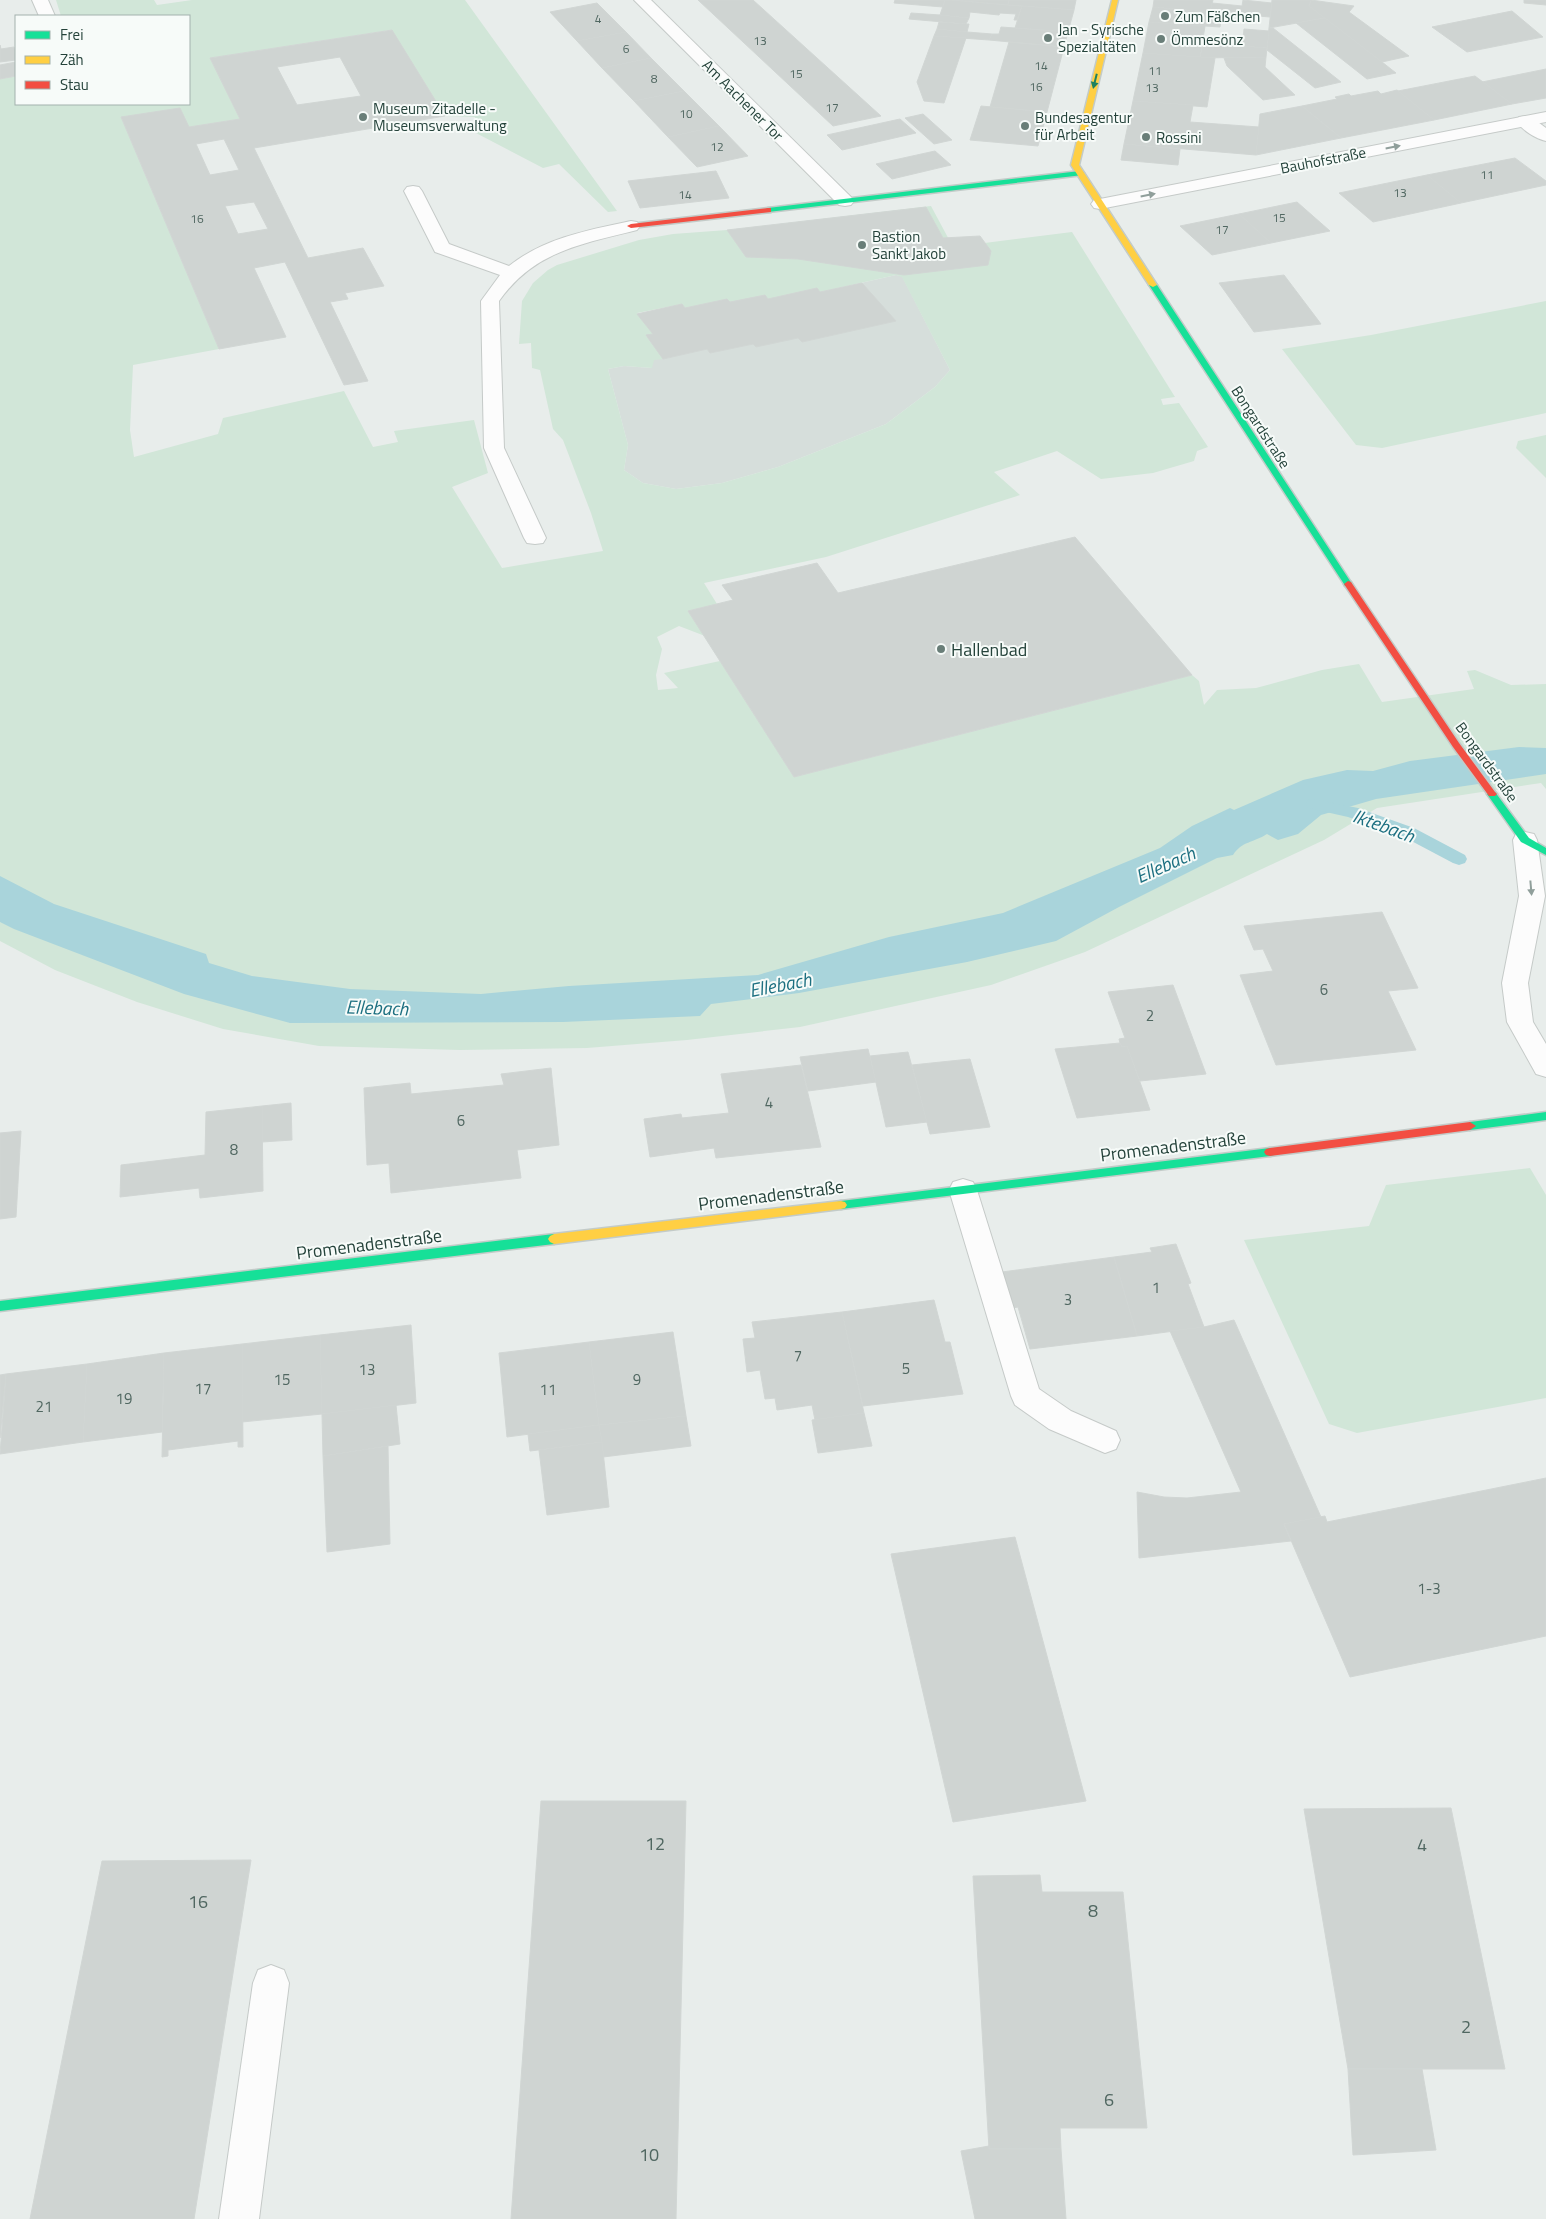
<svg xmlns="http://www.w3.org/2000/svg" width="1546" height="2219" font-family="'Titillium Web',sans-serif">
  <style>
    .built { fill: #d6dedb }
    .green { fill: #d1e6d8; fill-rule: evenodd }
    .water { fill: #a9d4db }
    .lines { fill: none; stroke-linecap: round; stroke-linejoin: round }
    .stream { fill: #a9d4db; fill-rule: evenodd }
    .building { fill: #cfd4d2; stroke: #d1d6d4; fill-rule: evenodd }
    .lane-casing { stroke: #c5cac8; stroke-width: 2 }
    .street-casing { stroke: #c5cac8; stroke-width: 2 }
    .fast-casing { stroke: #c3cbc8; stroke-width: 3 }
    .slow-casing { stroke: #c3cbc8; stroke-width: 3 }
    .jam-casing { stroke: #c3cbc8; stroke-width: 3 }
    .lane { fill: #fcfcfc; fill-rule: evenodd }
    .street { fill: #fcfcfc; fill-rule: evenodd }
    .fast { fill: #16e098; fill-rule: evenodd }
    .slow { fill: #ffcf43; fill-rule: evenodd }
    .jam { fill: #f24e42; fill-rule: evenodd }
    .oneway { fill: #1e8160 }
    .oneway2 { fill: #909f9b }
    .poi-dot { fill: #697e78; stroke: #f7fbf9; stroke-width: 2 }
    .labels { text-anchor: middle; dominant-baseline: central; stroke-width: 4; stroke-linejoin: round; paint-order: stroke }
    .far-number-label { font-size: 12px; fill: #506761 }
    .far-poi-label { font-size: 15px; fill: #24423a; stroke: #f7fbf9; text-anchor: start }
    .far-street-label { font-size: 15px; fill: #24423a; stroke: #f7fbf9 }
    .number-label { font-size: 15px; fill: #506761 }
    .poi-label { font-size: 18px; fill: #24423a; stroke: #f7fbf9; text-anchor: start }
    .street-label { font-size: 18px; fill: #24423a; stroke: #f7fbf9 }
    .near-number-label { font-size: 18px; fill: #506761 }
    .water-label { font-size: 19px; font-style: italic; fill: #1c6f80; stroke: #f7fbf9 }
  </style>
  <rect width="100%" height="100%" fill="#e8edeb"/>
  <path class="built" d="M896,275l6,1 48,94 -15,17 -49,37 -108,43 -56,16 -46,6 -33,-6 -19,-13 4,-25 -20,-76 16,-3 28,2 -6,-33 -9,-21 45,-10 3,4 42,-9 38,-4 3,3 49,-10 4,4z"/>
  <g class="green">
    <path d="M56,0h98l3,5 35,-5h273l152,211 -9,1 -49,-48 -16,4 -67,-35 -1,-16 -30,-1 -54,-86 -181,28 30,61 -51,8 -68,-10 98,232 -86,16 -3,65 4,27 84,-23 5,-16 121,-27 29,56 25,-5 -4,-11 80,-11 14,53 -36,14 50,81 101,-17 -12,-38 -28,-73 -10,-11 -13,-59 -8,-2 -1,-25 -12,1 3,-43 11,-18 15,-13 9,-5 82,-25 34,-6 54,-4 204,-24 22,41 119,-15 103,165 -14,2 2,6 16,-2 29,44 -11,4 -3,10 -41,12 -52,6 -44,-28 -63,21 26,23 -194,62 -122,26 13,21 -29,7 17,25 -26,-10 -22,11 5,12 -6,26 2,15 20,-2 -14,-15 56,-12 74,116 398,-102 7,6 5,24 13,-15 39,-2 66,-18 37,-6 23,38 92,-13 -7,-18 8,-1 36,15 35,-1v105l-5,-6 -164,25 -53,32 -239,112 -94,33 -191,42 -113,13 -100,8 -127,2 -141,-4 -96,-17 -86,-27 -82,-32 -55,-29v-862l16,-3v28h173v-88h-128zM896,275l6,2 48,93 -15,17 -49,37 -108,43 -56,16 -46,6 -33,-6 -19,-13 4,-25 -20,-76 16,-3 28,2 2,-8 9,-1 -17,-23 7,-2 -16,-21 45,-9 3,4 42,-9 3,3 34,-7 4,4 49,-11 3,4z"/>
    <path d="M1546,301v112l-164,35 -26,-3 -74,-96 89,-14z"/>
    <path d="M1546,435v43l-30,-30 2,-7z"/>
    <path d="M1530,1168l16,27v203l-189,35 -28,-9 -85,-184 125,-14 17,-41z"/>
  </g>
  <path class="water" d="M1519,747l27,1v26l-170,25 -55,16 -23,19 -20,6 -11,-6c-14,9 -25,7 -34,21l-16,3 -98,49 -63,34 -89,21 -168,31 -88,11 -11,12 -137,6 -273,1 -106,-29 -170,-65 -14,-7v-46l54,28 152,50 3,9 43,13 98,13 131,5 88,-8 189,-11 131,-38 114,-24 157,-65 32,-22 38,-18 4,2 69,-30 44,-10 26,1 37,-10z"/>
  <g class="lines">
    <path class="stream" d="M1314,799l44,9 56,20 51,27 2,4 -2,4 -6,2 -6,-2 -51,-27 -54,-19 -40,-9 -2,-4 2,-4z"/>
  </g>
  <g class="building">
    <path d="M698,0h55l128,116 -48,10z"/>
    <path d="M895,0h50l-2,7 -49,-4z"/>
    <path d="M945,0h7l70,6 -5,14h-3l2,-6 -16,-1 -1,2 -29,-3 -1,6 -29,-3z"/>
    <path d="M952,0h57l-1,5z"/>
    <path d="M1009,0h67l-2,10 -66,-5z"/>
    <path d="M1154,0h59l-3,12 -57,-5z"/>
    <path d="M1243,0l29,3 -2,14 -60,-5 2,-9 30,3z"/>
    <path d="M1272,0h39l-2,6 16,12 -56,10z"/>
    <path d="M1311,0l43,6 -5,6 60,44 -27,6 -73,-56z"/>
    <path d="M1524,0h22v5l-22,-2z"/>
    <path d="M597,3l29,29 -49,9 -27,-29z"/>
    <path d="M1022,6l52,4 -6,22 -53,-4z"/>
    <path d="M1153,7l55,5 -3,14 -56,-4z"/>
    <path d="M1512,11l31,26 -76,15 -35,-25z"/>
    <path d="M1208,12l14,1 -2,14 -15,-1z"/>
    <path d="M911,13l29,2 29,3 -3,6 -57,-5z"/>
    <path d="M1325,18l57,44 14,11 -29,6 -71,-56z"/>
    <path d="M939,22l27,2h3l-2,8 -30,-3z"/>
    <path d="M1149,22l56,4 -5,32 -57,-5z"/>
    <path d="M1001,27l14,1 53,4 -4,15 -75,-7 3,-6h7z"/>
    <path d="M1269,28h4l68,54 -26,6 -48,-38z"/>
    <path d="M937,29l30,3 25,2 -3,6 -55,-4z"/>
    <path d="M1244,29l25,2 -2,17 -25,-2z"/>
    <path d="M392,30l53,86 -191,32 54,110 55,-10 21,38 -39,7 3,6 -18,3 38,79 -24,4 -59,-123 -31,6 32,69 -67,12 -98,-232 59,-9 9,19 51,-8 -30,-61zM340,57l21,39 -64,9 -20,-38zM224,139l15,31 -29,5 -14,-31zM254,202l14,27 -30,5 -13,-28z"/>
    <path d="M626,32l25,26 -49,10 -25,-27z"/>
    <path d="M934,36l32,2 -22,65 -20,-2 -7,-19z"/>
    <path d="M1009,42l55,5 -17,65 -57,-5z"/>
    <path d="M1203,43l64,5 -1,9 -66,1z"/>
    <path d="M0,45l1,4 13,-2 2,13 -16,2z"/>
    <path d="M1143,53l72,5 -8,49 -74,-6z"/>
    <path d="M1266,57l-1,10 30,28 -32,5 -36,-34 -3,-8z"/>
    <path d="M651,58l33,33 -50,10 -32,-33z"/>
    <path d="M16,62v14l-16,3v-14z"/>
    <path d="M1546,69v29l-34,6 -30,-22z"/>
    <path d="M1475,76l37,28 -78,16 -36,-29z"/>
    <path d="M1397,90l37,30 -93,18 -39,-32 35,-7 -2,-2 14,-3 2,2 27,-5 3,3z"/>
    <path d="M684,91l35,35 -51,11 -34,-36z"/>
    <path d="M1133,101l60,4 -3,17 69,5 -3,28 -132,-11z"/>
    <path d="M981,106l66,6 -9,34 -68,-6z"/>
    <path d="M1302,106l39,32 -85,17 4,-41z"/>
    <path d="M923,114l29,26 -18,4 -29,-26z"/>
    <path d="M900,119l16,14 -74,17 -15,-15z"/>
    <path d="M719,126l29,30 -51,11 -29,-30z"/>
    <path d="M1124,144l56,5 -2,16 -57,-5z"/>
    <path d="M935,151l16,14 -59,14 -16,-15z"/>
    <path d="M1515,158l31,23v4l-85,18 -34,-28z"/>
    <path d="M716,171l13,27 -89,10 -12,-27z"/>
    <path d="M1427,175l34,28 -88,19 -34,-29z"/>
    <path d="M1297,202l33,29 -59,12 -32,-29z"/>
    <path d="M926,207l17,31 37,-2 11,15 -3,14 -84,10 -106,-16 -52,-2 -19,-27z"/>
    <path d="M1239,214l32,29 -59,12 -32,-29z"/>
    <path d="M1284,275l37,49 -67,8 -35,-49z"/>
    <path d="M862,283l34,38 -94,21 -4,-4 -42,9 -3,-3 -43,9 -3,-4 -44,10 -17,-24 7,-1 -16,-20 45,-10 3,4 42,-9 3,3 35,-7 3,4 49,-11 3,4z"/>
    <path d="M1075,537l117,138 -398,102 -106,-166 45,-11 -11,-15 95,-22 21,30z"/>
    <path d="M1382,912l36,76 -30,3 28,59 -140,15 -36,-90 33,-4 -10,-22 -9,1 -10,-24z"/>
    <path d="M1173,985l33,89 -66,7 -13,-35 -5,1 -2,-4 -1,-4 6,-1 -17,-46z"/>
    <path d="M1120,1043l2,4 5,-1 23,64 -73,8 -22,-69z"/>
    <path d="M868,1049l8,33 -68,9 -8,-34z"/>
    <path d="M908,1052l19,70 -41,5 -16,-71z"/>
    <path d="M970,1059l20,68 -60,7 -18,-69z"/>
    <path d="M801,1065l20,82 -105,11 -2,-10 -64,9 -6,-38 37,-5 1,4 47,-5 -8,-39z"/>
    <path d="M551,1068l8,77 -42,5 4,28 -130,15 -2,-30 -22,2 -3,-77 46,-5 1,11 93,-9 -3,-11z"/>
    <path d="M291,1103l1,37 -30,2v-36z"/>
    <path d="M262,1106l1,85 -63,7 -1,-10 -79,9 1,-32 84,-10 1,-43z"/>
    <path d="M21,1131l-5,86 -16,2v-86z"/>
    <path d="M1176,1244l15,39 -3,1 16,43 -67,9 -23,-79 38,-5 -2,-4z"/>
    <path d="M1114,1257l23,79 -107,13 -12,-42 -5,1 -11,-36z"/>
    <path d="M934,1300l11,42h5l13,52 -100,12 -21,-94z"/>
    <path d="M842,1312l22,101 -49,7 -3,-15 -35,5 -2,-12 -10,1 -5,-29 -13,2 -4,-33 12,-1 -3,-16z"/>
    <path d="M1234,1320l87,197 -37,7 7,17 -152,17 -2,-66 27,5 23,1 54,-6 -71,-161 34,-4z"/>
    <path d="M411,1325l5,78 -94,11 -2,-79z"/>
    <path d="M673,1332l13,84 -87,9 -10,-83z"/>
    <path d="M320,1335l2,79 -80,8v-78z"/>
    <path d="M589,1342l10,83 -92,12 -8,-84z"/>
    <path d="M242,1344l1,103h-5v-6l-70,9v6l-6,1 2,-104z"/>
    <path d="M164,1353l-2,79 -79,10 4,-78z"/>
    <path d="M87,1364l-4,78 -83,12 6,-80z"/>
    <path d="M6,1374l-6,64v-63z"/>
    <path d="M396,1405l4,39 -77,12 -1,-42z"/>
    <path d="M864,1413l8,33 -54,7 -6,-33z"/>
    <path d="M686,1416l5,30 -88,11 -4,-32z"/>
    <path d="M599,1425l3,17 -72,9 -2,-17z"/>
    <path d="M602,1442l7,65 -62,8 -8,-65z"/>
    <path d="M388,1446l2,98 -63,8 -4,-96z"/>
    <path d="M1546,1478v158l-196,41 -66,-153 41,-8 2,6z"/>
    <path d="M1015,1537l71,264 -133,21 -62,-268z"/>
    <path d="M541,1801h145l-10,418h-165z"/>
    <path d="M1451,1808l54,261h-157l-44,-260z"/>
    <path d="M251,1860l-57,359h-164l72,-358z"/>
    <path d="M1040,1875l2,17h81l24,236h-87l1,21h-72l-16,-273z"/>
    <path d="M1348,2069h74l14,81 -83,5z"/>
    <path d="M989,2146v3h72l5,70h-91l-14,-68z"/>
  </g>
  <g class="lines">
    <g class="lane-casing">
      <g id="lane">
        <path d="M1525,116l6,1 15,11v13c-10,-2 -24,-11 -30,-20l3,-4z"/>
        <path d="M413,186l6,1 3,4 27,53 60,22c35,-28 79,-36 122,-45l6,1 3,4 -3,4c-55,14 -103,21 -138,71l5,147 42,90 -3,5 -8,1 -8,-1 -3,-5 -40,-90 -3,-147 19,-26 -65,-23 -31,-61 3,-4z"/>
        <path d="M963,1179l10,3 4,8 62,199 32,22 45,20 4,9 -4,9 -11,4 -56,-24 -34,-24 -4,-9 -62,-206 4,-8z"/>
        <path d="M271,1965l13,5 5,13 -30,236h-40l34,-236 5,-13z"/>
      </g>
    </g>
    <g class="street-casing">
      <g id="street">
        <path d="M32,0h16l7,16h-16z"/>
        <path d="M634,0h17l200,197 3,4 -3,4 -6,1 -6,-1z"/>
        <path d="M1546,112v10l-446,87 -6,-1 -3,-4 3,-4 6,-1z"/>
        <path d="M1525,832l9,2 3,6 8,56 -17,87 5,39 13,22v33l-10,-3 -29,-52 -5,-39 17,-87 -6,-56 3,-6z"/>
      </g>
    </g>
    <g class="fast-casing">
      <g id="fast">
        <path d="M1080,171l4,2 -1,2 -315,37 -4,-2 4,-2z"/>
        <path d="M1150,283l7,2 195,299 -1,2h-6l-1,-2 -195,-299z"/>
        <path d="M1492,791l3,1 34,46 17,10v7l-25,-13 -34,-48z"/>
        <path d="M1546,1112v8l-76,10 -6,-4 6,-4z"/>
        <path d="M1270,1148l4,1 2,3 -2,3 -4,1 -429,53 -4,-1 -2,-3 2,-3 4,-1z"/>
        <path d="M554,1234l4,2 2,3 -2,3 -4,2 -554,67v-10z"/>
      </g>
    </g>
    <g class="slow-casing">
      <g id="slow">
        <path d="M1112,0h6l-39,165 78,120 -4,2 -4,-2 -78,-120z"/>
        <path d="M841,1201l4,1 2,3 -2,3 -4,1 -287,35 -4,-2 -2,-3 2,-3 4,-2z"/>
      </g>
    </g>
    <g class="jam-casing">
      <g id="jam">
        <path d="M768,208h3v4l-140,16 -4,-2 4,-2z"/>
        <path d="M1348,581l3,1 108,161 36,49 2,2 -2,2h-6l-36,-49 -109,-163z"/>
        <path d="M1470,1122l6,4 -6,4 -200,26 -4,-1 -2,-3 2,-3 4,-1z"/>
      </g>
    </g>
    <use href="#lane" class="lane"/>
    <use href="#street" class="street"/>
    <use href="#fast" class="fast"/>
    <use href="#slow" class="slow"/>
    <use href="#jam" class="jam"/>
  </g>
  <defs><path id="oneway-solid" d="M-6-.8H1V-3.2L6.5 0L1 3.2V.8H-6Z" transform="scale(1.25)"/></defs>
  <use class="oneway" href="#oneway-solid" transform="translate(1095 81) rotate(104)"/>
  <g class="oneway2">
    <use href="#oneway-solid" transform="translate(1393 147) rotate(-11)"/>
    <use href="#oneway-solid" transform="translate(1148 195) rotate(-11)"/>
    <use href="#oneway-solid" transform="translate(1531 888) rotate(85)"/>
  </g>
  <g class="poi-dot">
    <circle cx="1165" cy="16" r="5"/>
    <circle cx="1048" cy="38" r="5"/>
    <circle cx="1161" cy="39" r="5"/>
    <circle cx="363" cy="117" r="5"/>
    <circle cx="1025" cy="126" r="5"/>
    <circle cx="1146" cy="137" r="5"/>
    <circle cx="862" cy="245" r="5"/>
    <circle cx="941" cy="649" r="5"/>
  </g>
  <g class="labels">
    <g class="far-number-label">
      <text x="598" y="18">4</text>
      <text x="760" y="40">13</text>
      <text x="626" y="48">6</text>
      <text x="1041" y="65">14</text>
      <text x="1155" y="70">11</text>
      <text x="796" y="73">15</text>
      <text x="654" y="78">8</text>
      <text x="1036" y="86">16</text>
      <text x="1152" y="87">13</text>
      <text x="832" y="107">17</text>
      <text x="686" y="113">10</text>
      <text x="717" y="146">12</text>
      <text x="1487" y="174">11</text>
      <text x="1400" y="192">13</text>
      <text x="685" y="194">14</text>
      <text x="1279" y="217">15</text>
      <text x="197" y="218">16</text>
      <text x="1222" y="229">17</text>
    </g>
    <g class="far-poi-label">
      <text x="1175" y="16">Zum Fäßchen</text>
      <text x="1058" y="29">Jan - Syrische<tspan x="1058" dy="17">Spezialtäten</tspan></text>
      <text x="1171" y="39">Ömmesönz</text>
      <text x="373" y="108">Museum Zitadelle -<tspan x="373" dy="17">Museumsverwaltung</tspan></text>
      <text x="1035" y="117">Bundesagentur<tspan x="1035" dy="17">für Arbeit</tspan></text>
      <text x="1156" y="137">Rossini</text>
      <text x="872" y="236">Bastion<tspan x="872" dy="17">Sankt Jakob</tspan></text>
    </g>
    <g class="far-street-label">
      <text transform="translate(743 100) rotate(45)">Am Aachener Tor</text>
      <text transform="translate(1323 160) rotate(-11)">Bauhofstraße</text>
      <text transform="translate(1261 427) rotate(57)">Bongardstraße</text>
      <text transform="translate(1487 762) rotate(54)">Bongardstraße</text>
    </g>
    <g class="number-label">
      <text x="1324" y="989">6</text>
      <text x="1150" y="1015">2</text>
      <text x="769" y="1102">4</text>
      <text x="461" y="1120">6</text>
      <text x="234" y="1149">8</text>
      <text x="1156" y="1287">1</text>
      <text x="1068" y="1299">3</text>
      <text x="798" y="1355">7</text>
      <text x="906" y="1368">5</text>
      <text x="367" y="1369">13</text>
      <text x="282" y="1379">15</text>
      <text x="637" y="1379">9</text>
      <text x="203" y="1388">17</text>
      <text x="548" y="1389">11</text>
      <text x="124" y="1398">19</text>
      <text x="44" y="1406">21</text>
      <text x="1429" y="1588">1-3</text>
    </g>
    <g class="poi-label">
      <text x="951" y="649">Hallenbad</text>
    </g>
    <g class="street-label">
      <text transform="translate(1173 1146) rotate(-7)">Promenadenstraße</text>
      <text transform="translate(771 1195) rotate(-7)">Promenadenstraße</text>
      <text transform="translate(369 1244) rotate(-7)">Promenadenstraße</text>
    </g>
    <g class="near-number-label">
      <text x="655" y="1843">12</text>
      <text x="1422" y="1844">4</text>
      <text x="198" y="1901">16</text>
      <text x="1093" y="1910">8</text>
      <text x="1466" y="2026">2</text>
      <text x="1109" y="2099">6</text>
      <text x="649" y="2154">10</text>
    </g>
    <g class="water-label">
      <text transform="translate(1384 825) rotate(20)">Iktebach</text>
      <text transform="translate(1165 864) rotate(-24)">Ellebach</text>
      <text transform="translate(780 984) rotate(-11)">Ellebach</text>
      <text transform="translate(377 1007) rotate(2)">Ellebach</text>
    </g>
  </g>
  <rect x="15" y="15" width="175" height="90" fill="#f7fbf9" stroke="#a3b1ad"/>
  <rect x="25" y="31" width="25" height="8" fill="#16e098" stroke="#a3b1ad"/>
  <text x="60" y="40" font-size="15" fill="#24423a">Frei</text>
  <rect x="25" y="56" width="25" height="8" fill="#ffcf43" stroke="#a3b1ad"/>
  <text x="60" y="65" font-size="15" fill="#24423a">Zäh</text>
  <rect x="25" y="81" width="25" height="8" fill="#f24e42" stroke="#a3b1ad"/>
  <text x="60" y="90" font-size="15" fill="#24423a">Stau</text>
</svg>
